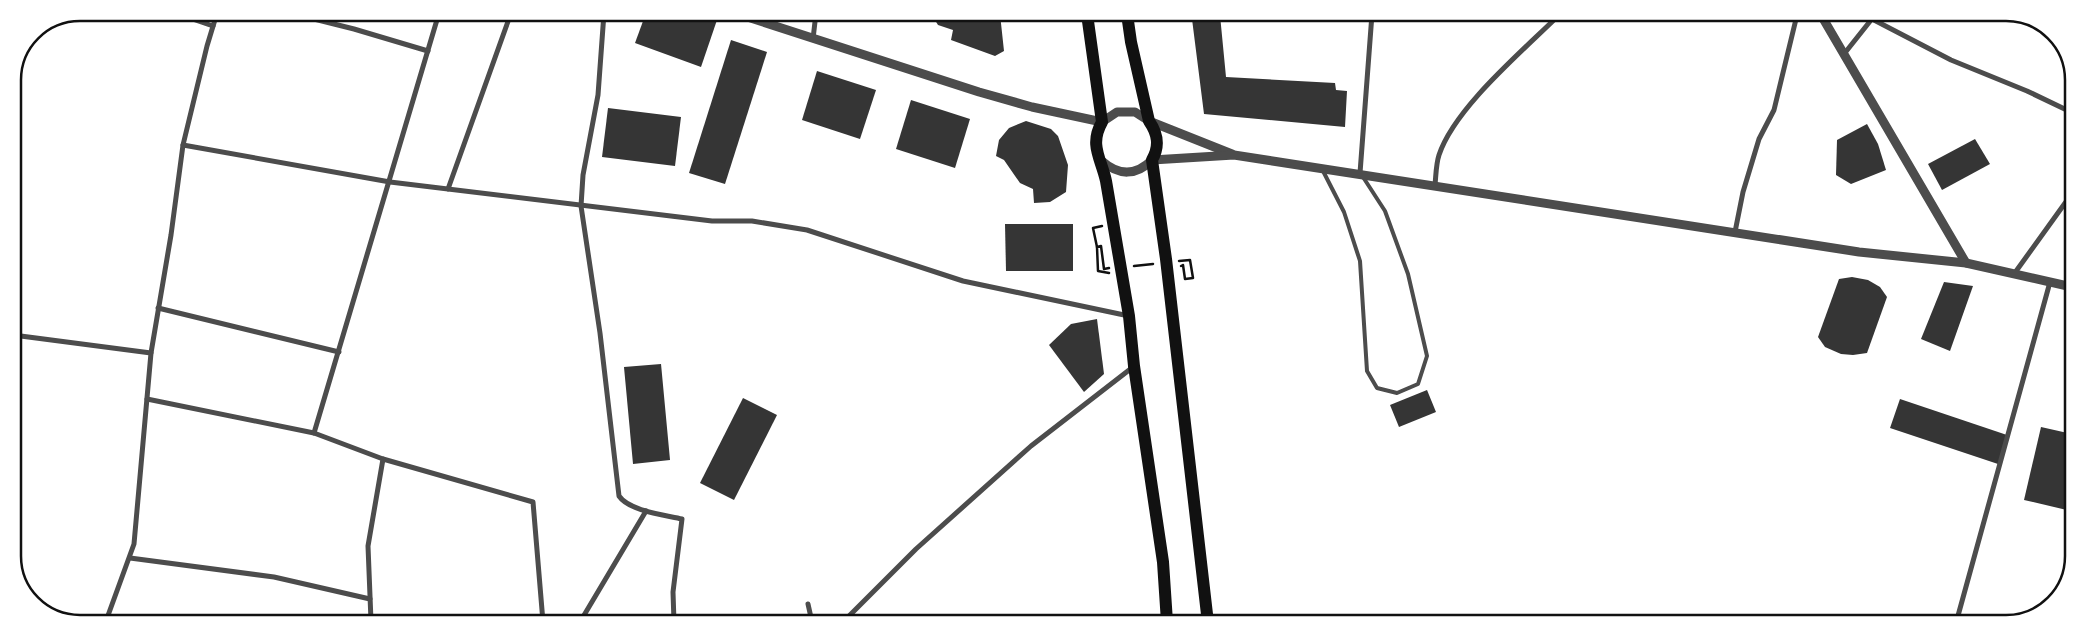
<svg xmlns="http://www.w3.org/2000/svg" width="2086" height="636" font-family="'Roboto Condensed',sans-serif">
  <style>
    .building { fill: #353535 }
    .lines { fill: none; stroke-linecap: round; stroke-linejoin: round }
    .path { stroke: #111; stroke-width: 2.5 }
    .service { stroke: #4c4c4c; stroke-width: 4 }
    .minor { stroke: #4c4c4c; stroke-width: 5 }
    .tertiary { stroke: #4c4c4c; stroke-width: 9 }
    .trunk { stroke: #111; stroke-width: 12 }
    .rim { fill: none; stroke: #111; stroke-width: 2.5 }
  </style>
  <rect width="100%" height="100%" fill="#fff"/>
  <g class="building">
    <path d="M646,13h51l20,7 -16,47 -66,-24z"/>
    <path d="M934,14h66l4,37 -9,5 -44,-16 2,-10 -15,-5 -5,-8z"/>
    <path d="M1220,15l6,62 109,6 1,7 11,1 -2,36 -141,-13 -12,-95z"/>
    <path d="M731,40l36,12 -42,132 -36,-11z"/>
    <path d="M817,71l59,19 -16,49 -58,-19z"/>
    <path d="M911,100l59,19 -15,49 -59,-19z"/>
    <path d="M608,108l73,9 -6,49 -73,-9z"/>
    <path d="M1026,121l25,8 7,7 10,29 -2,27 -16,10 -16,1 -1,-14 -13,-6 -16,-23 -8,-4 3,-16 10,-12z"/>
    <path d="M1867,124l11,20 8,26 -35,14 -15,-9 1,-35z"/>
    <path d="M1975,139l15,25 -48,26 -14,-26z"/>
    <path d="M1005,224h68v47h-67z"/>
    <path d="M1852,277l16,3 12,7 7,10 -20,56 -14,2 -12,-1 -16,-7 -7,-10 21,-58z"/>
    <path d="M1944,282l29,4 -23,65 -29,-12z"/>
    <path d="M1097,319l7,55 -20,18 -35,-47 22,-21z"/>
    <path d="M661,364l9,96 -37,4 -9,-97z"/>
    <path d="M1427,390l9,22 -37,15 -9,-22z"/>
    <path d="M743,398l34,17 -43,85 -34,-17z"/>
    <path d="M1900,399l107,36 -9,29 -108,-36z"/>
    <path d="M2041,427l31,7 -1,77 -47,-11z"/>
  </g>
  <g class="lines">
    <g class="path">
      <path d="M1097,247l-4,-19 9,-2"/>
      <path d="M1179,261l11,-1 3,18 -8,1 -2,-14 -2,1"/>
      <path d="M1134,266l19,-2"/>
      <path d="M1109,268l-5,1 -3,-23 -4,1 1,24 11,2"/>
    </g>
    <path class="service" d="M1322,169l22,43 16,49 7,110 10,17 20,5 21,-9 9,-28 -19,-82 -23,-63 -22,-34"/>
    <g class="minor">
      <path d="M175,13l38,13"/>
      <path d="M290,13l64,16 74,22"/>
      <path d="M604,13l-6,82 -15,80 -2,31 19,127 19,163c10,15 46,19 63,23l-9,73 1,30"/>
      <path d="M1872,19l79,41 76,31 46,22"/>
      <path d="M813,39l3,-26"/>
      <path d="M1844,54l31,-39"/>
      <path d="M183,145l207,37 322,39h40l55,9 156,51 166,35"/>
      <path d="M1360,173l12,-159"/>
      <path d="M1435,185c1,-10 1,-21 4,-30 16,-48 85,-105 121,-141"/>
      <path d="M448,189l63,-176"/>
      <path d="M1735,232l8,-40 16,-53 15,-29 23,-95"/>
      <path d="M2014,274l59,-82"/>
      <path d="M158,308l181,44"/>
      <path d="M13,335l138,18"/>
      <path d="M147,399l167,34 69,26 150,43 10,120"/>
      <path d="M314,433l125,-420"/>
      <path d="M130,558l144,19 96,22"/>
      <path d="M808,604l4,18"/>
      <path d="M106,621l28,-77 17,-191 20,-118 12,-90 24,-99 10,-33"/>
      <path d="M371,621l-3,-75 15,-87"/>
      <path d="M580,622l66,-111"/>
      <path d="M843,622l73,-73 115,-103 102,-79"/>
      <path d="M1956,623l94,-341"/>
    </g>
    <g class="tertiary">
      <path d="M735,13l244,79 53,15 70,15 15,-10h18l14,9 83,33"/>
      <path d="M1821,15l145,248"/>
      <path d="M1102,161c17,15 34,15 50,-1l82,-5 625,97 107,11 106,24"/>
    </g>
    <g class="trunk">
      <path d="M1087,14l15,108c-13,23 -1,36 4,59l23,135 5,50 29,196 4,60"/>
      <path d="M1127,14l4,28 18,79c9,13 11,25 3,39l14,99 42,364"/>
    </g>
  </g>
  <path d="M0 0H2086V636H0ZM80 21H2006A59 59 0 0 1 2065 80V556A59 59 0 0 1 2006 615H80A59 59 0 0 1 21 556V80A59 59 0 0 1 80 21Z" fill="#fff" fill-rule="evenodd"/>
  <path class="rim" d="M80 21H2006A59 59 0 0 1 2065 80V556A59 59 0 0 1 2006 615H80A59 59 0 0 1 21 556V80A59 59 0 0 1 80 21Z"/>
</svg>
